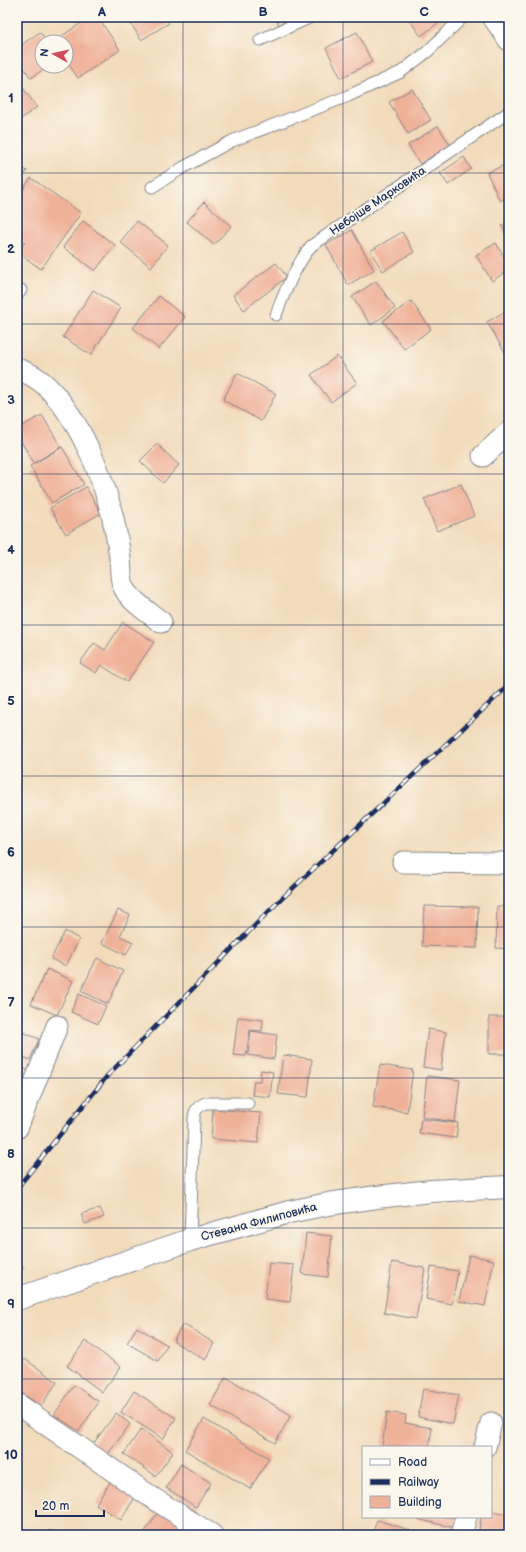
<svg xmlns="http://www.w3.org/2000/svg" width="526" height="1552" font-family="'Balsamiq Sans',sans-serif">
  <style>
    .building { fill: #f0b199 }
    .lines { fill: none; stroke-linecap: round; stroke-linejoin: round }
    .service-casing { stroke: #86858c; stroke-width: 13 }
    .minor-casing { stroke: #86858c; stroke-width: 23 }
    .secondary-casing { stroke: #86858c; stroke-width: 24 }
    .service { stroke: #fff; stroke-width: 11 }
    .minor { stroke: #fff; stroke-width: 21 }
    .secondary { stroke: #fff; stroke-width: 22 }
    .rail-casing { stroke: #1b2f5e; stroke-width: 4.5 }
    .rail { stroke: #fbf7ec; stroke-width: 3; stroke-dasharray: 9; stroke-linecap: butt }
    .grid { fill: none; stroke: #1b2f5e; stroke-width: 1; stroke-opacity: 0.55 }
    .labels { text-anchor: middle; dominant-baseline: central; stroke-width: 4; stroke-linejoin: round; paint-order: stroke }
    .street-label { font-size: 12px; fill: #1b2f5e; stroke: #fbf7ec }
    .neatline { fill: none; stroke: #1b2f5e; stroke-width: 1.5 }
    .grid-label { font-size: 13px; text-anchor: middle; font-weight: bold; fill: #1b2f5e }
  </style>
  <rect width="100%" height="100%" fill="#fbf7ec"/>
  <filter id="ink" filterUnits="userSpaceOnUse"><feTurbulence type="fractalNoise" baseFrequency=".025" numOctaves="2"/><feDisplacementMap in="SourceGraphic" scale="8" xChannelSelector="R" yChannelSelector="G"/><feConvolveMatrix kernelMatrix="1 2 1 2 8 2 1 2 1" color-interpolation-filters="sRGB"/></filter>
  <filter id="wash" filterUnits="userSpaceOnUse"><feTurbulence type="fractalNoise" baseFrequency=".012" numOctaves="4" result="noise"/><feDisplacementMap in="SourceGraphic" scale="16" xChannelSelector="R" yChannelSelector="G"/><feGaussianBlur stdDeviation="0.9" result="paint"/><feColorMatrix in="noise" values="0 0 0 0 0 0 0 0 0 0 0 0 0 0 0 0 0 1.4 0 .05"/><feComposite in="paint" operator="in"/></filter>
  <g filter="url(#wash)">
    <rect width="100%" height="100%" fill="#f2dbbb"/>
    <g id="blocks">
      <g class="building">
        <path d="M90,17h8l22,33 -42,28 -12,-18v-18h-13z"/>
        <path d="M127,17h38l4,6 -28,17z"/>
        <path d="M275,17h18l-14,8z"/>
        <path d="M407,17h39l-25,19z"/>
        <path d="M40,32l7,10h-5v24h6l-17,12 -14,-20v-10z"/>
        <path d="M357,32l15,30 -31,16 -15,-30z"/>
        <path d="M17,80l20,27 -20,15z"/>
        <path d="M412,89l19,31 -23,14 -19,-32z"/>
        <path d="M438,126l12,19 -30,19 -12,-19z"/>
        <path d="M464,157l7,12 -23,16 -8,-12z"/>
        <path d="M508,163l1,33 -9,5 -13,-28z"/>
        <path d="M17,164l10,7 -10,15z"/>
        <path d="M31,178l50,35 -40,56 -24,-17 8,-10 -8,-6v-38z"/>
        <path d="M204,202l27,24 -17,19 -27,-23z"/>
        <path d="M83,221l32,24 -20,26 -32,-24z"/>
        <path d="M137,221l31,24 -17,22 -31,-25z"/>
        <path d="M509,223v18l-7,-15z"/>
        <path d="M352,230l22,40 -26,15 -22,-40z"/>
        <path d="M402,232l12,20 -31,19 -13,-20z"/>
        <path d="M496,243l13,22v5l-17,11 -16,-26z"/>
        <path d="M276,263l11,14 -43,33 -11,-15z"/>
        <path d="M376,281l19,27 -24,17 -19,-28z"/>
        <path d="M93,290l28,18 -30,47 -28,-18z"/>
        <path d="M159,296l26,21 -26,32 -26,-21z"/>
        <path d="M411,301l20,28 -27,20 -21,-28z"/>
        <path d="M509,309v50l-22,-37z"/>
        <path d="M337,356l20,27 -26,19 -20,-27z"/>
        <path d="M237,373l39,21 -15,27 -38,-21z"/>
        <path d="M42,415l19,32 -27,16 -17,-28v-6z"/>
        <path d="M157,444l22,21 -16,18 -23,-22z"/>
        <path d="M62,447l22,37 -32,19 -22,-37z"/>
        <path d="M461,484l13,32 -37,15 -13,-32z"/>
        <path d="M86,487l15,26 -35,21 -16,-26z"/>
        <path d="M123,622l31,20 -27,40 -26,-17 -5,8 -16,-10 14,-20 11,7z"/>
        <path d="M424,906l54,1 -1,41 -55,-2z"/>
        <path d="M497,906l12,1v42l-13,-1z"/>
        <path d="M118,910l12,5 -10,21 13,6 -7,13 -24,-12z"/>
        <path d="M65,931l14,8 -13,27 -15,-7z"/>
        <path d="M97,958l26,13 -15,33 -27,-13z"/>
        <path d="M47,969l26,12 -16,34 -26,-11z"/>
        <path d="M79,994l27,12 -8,18 -27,-12z"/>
        <path d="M238,1017l25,3 -1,11 -12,-1 -4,26 -13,-1z"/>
        <rect x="489" y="1017" width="20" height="37"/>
        <path d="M428,1029l18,3 -5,38 -18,-3z"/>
        <path d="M18,1030l21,9 -9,21 -13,-6v-20z"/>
        <path d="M251,1031l26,4 -3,24 -26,-4z"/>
        <path d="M283,1055l29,4 -4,38 -30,-3z"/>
        <path d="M380,1065l33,5 -6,42 -34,-5z"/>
        <path d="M17,1066l15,6 -15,37z"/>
        <path d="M261,1070l12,2 -3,25 -18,-2 2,-14h6z"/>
        <path d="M427,1076l33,4 -5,42 -33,-5z"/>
        <path d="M213,1109l48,4 -3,30 -47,-4z"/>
        <path d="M421,1119l37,4 -2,15 -37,-5z"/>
        <path d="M100,1208l4,9 -19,7 -4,-10z"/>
        <path d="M306,1233l26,3 -4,41 -26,-3z"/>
        <path d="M469,1255l25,5 -9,46 -26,-5z"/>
        <path d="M17,1260l7,8 -7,6z"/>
        <path d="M392,1262l33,6 -9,51 -32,-6z"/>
        <path d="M269,1263l25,2 -4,37 -25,-3z"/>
        <path d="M431,1267l27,4 -6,33 -26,-5z"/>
        <path d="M183,1324l31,19 -9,17 -32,-19z"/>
        <path d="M137,1327l30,18 -9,16 -31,-18z"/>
        <path d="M85,1341l36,26 -19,25 -35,-26z"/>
        <path d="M25,1359l32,23 -16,24 -24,-16v-19z"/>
        <path d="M226,1377l65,38 -16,28 -65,-38z"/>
        <path d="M74,1385l25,17 -20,29 -25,-16z"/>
        <path d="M423,1389l36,6 -6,29 -35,-7z"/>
        <path d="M134,1391l42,27 -13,21 -42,-27z"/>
        <path d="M387,1412l19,3 -1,8 27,5 -3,19 -47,-1z"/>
        <path d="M116,1413l14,11 -22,30 -15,-10z"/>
        <path d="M204,1419l65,39 -19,31 -65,-39z"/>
        <path d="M141,1429l32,23 -17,24 -32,-22z"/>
        <path d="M181,1464l30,19 -15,24 -30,-19z"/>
        <path d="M112,1479l25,15 -16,26 -25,-16z"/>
        <path d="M161,1508l40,27h-54l-3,-2z"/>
        <path d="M491,1511l18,3v21l-30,-4 2,-14h10z"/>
        <path d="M417,1517h40l-2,11 -38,-9z"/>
        <path d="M377,1520l33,10 -2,5h-36z"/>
        <path d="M50,1530l6,5h-10z"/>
      </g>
    </g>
  </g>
  <g filter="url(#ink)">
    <use href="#blocks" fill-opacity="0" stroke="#86858c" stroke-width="1"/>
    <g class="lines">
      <g class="service-casing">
        <g id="service">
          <path d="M260,40l51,-23"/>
          <path d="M152,187l32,-20 48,-26 116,-45 53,-24 26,-20 36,-35"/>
          <path d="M17,296l4,-6"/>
          <path d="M276,315c9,-25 19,-48 35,-69l198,-134"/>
          <path d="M190,1240l4,-120c0,-9 3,-13 11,-17h43"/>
        </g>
      </g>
      <g class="minor-casing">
        <g id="minor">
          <path d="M493,17l16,23"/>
          <path d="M17,369c9,3 19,8 26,14 36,32 63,99 72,145 2,10 4,20 5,30 1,8 0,19 3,27 5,15 27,28 38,37"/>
          <path d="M483,456l26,-24"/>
          <path d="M403,862l106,1"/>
          <path d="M17,1128l40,-102"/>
          <path d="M17,1404l137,95 58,36"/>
          <path d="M485,1447l6,-24"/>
          <path d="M461,1535l5,-18"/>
        </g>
      </g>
      <g class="secondary-casing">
        <path id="secondary" d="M17,1299l173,-59 99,-28 39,-8 49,-7 54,-6 78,-4"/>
      </g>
      <use href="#service" class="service"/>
      <use href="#minor" class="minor"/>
      <use href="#secondary" class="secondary"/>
      <g class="rail-casing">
        <path id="rail" d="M17,1188l91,-113 167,-170 234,-220"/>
      </g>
      <use href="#rail" class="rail"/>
    </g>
  </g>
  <path class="grid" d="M183,17v1518M343,17v1518M17,173h492M17,324h492M17,474h492M17,625h492M17,776h492M17,927h492M17,1078h492M17,1228h492M17,1379h492"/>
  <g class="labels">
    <g class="street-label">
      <text transform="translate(378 201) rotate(-34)">Небојше Марковића</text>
      <text transform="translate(259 1222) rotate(-15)">Стевана Филиповића</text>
    </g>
  </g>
  <rect width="526" height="1552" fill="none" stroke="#fbf7ec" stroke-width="44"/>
  <rect x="362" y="1446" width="130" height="72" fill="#fbf7ec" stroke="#a1a7b3"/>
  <rect x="370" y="1459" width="20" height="6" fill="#ffffff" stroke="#a1a7b3"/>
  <text x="398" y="1466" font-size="12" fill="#1b2f5e">Road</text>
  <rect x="370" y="1479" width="20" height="6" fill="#1b2f5e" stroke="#a1a7b3"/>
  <text x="398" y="1486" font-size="12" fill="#1b2f5e">Railway</text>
  <rect x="370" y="1496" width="20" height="12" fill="#f0b199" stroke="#a1a7b3"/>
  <text x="398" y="1506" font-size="12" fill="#1b2f5e">Building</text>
  <g transform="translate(54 54) rotate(278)"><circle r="19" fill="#fbf7ec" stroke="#a1a7b3"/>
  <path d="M0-3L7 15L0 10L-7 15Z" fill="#d1495b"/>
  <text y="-6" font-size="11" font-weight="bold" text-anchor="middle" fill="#1b2f5e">N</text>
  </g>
  <path d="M36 1510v6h68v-6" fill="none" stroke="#1b2f5e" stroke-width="2"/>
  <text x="42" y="1510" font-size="12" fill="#1b2f5e" stroke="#fbf7ec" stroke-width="3" paint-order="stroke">20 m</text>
  <rect x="22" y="22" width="482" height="1508" class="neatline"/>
  <g class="grid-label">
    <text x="102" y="16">A</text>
    <text x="263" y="16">B</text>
    <text x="424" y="16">C</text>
    <text x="11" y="102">1</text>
    <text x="11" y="253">2</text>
    <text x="11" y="404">3</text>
    <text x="11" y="554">4</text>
    <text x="11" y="705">5</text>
    <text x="11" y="856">6</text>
    <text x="11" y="1007">7</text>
    <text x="11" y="1158">8</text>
    <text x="11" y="1308">9</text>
    <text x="11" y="1459">10</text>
  </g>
</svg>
